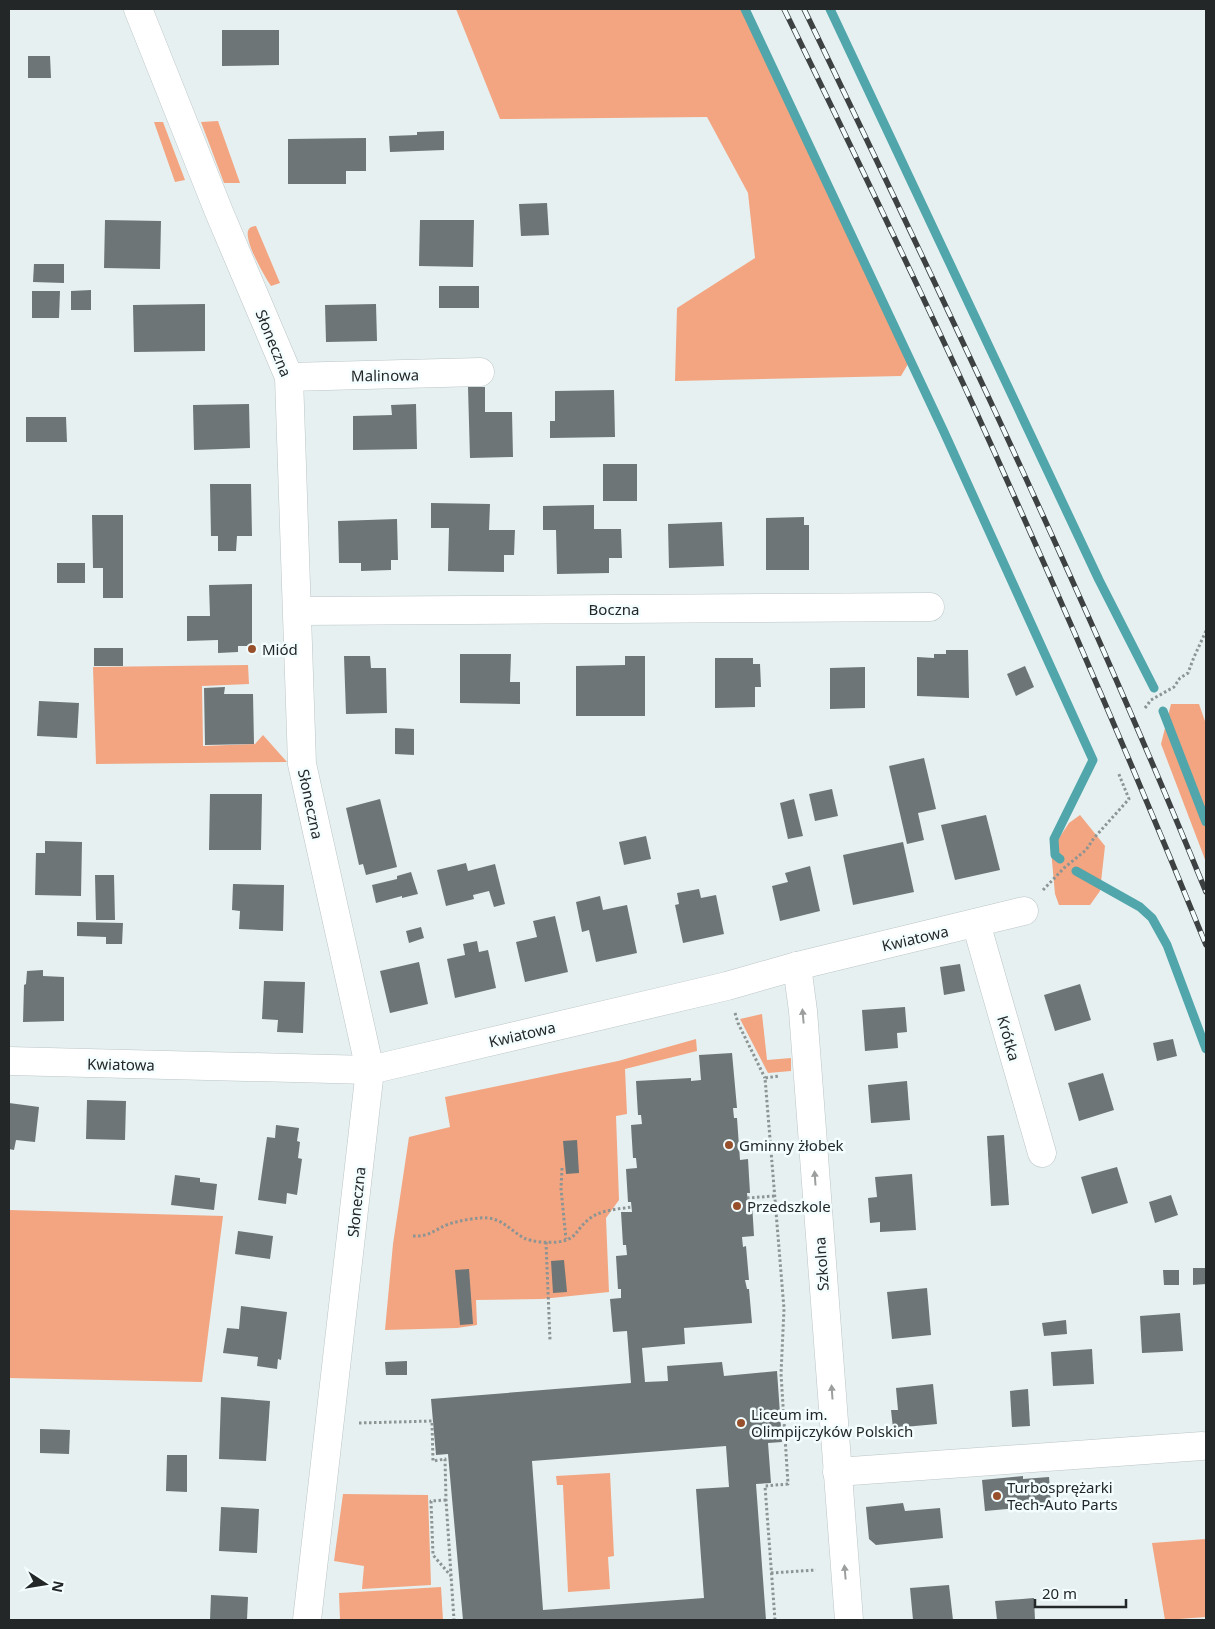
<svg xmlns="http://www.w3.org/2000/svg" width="1215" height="1629" font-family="'Noto Sans',sans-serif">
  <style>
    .green { fill: #f2a580 }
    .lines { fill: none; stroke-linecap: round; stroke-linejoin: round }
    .stream { stroke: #50a6ab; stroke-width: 9 }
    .building { fill: #6d7576; fill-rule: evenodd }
    .minor-casing { stroke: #bcc5c6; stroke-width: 29 }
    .path { stroke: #8d9494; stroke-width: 3; stroke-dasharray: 2.5 2.5; stroke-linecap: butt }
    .minor { stroke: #fff; stroke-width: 28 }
    .rail-casing { stroke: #3d4141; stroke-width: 5.5 }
    .rail { stroke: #f3fdfd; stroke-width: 4; stroke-dasharray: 11; stroke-linecap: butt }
    .oneway { fill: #9c9e9e }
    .poi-dot { fill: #97502b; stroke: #f3fdfd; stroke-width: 2 }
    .labels { text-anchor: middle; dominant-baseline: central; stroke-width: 5; stroke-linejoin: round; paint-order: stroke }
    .street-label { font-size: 15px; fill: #232727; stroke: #f3fdfd }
    .poi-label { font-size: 15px; fill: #232727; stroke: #f3fdfd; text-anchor: start }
  </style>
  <rect width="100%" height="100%" fill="#e6f0f0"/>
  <g class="green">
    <path d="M456,9h293l90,197 69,158 -7,12 -226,5 2,-73 78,-50 -7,-65 -41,-76 -207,2z"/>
    <path d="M218,121l22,62h-16l-23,-61z"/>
    <path d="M154,122h9l22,58 -10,2z"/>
    <path d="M256,226l24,57 -9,3c-6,-9 -29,-48 -22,-57 1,-2 5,-3 7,-3z"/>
    <path d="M248,665l1,19 -47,2 1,60 52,-2 8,-9 24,27 -191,2 -3,-97z"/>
    <path d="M1171,704h28l7,20v138l-45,-118z"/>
    <path d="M1080,815l25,31 -5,45 -10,14h-31l-4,-11 -4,-44 18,-27z"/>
    <path d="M762,1014l5,46 24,-2v13l-23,2 -28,-54z"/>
    <path d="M696,1039l1,12 -72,18 2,45 -11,2 3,84 -13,18 3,74 -67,7 -66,1 1,25 -20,3 -72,2 8,-86 16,-107 41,-10 -5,-30 173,-36z"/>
    <path d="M9,1210l214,6 -21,166 -193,-4z"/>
    <path d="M610,1473l4,83 -6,1 2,32 -42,3 -5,-107h-6l-1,-9z"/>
    <path d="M343,1494l85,1 3,90 -69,4 2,-23 -30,-5z"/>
    <path d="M1206,1539v78l-41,3 -13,-77z"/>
    <path d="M441,1587l2,33h-103l-1,-27z"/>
  </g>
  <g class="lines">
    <g class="stream">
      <path d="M745,9l199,423 149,328 -39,79 1,16 5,4"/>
      <path d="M830,9l269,571 55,108"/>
      <path d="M1163,711l43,111"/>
      <path d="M1076,871l64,36 12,11 15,27 39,104"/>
    </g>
  </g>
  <g class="building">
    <path d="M222,30h57v35l-57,1z"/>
    <path d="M28,56h22l1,22h-23z"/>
    <path d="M444,131v19l-54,2 -1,-16 28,-1v-3z"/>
    <path d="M366,138v33h-20v13h-58v-45z"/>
    <path d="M547,203l2,32 -28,1 -2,-32z"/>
    <path d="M105,220l56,1 -1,48 -56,-1z"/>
    <path d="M420,220h54l-1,47 -54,-1z"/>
    <path d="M34,264h30v19l-31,-1z"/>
    <rect x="439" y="286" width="40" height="22"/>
    <path d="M91,290v20h-20v-19z"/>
    <path d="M32,291h28l-1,27h-27z"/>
    <path d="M205,304v47l-71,1 -1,-47z"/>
    <path d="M376,304l1,37 -51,1 -1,-37z"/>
    <path d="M468,387h17v25h27l1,45 -43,1z"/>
    <path d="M614,390l1,47 -65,1v-17h5v-30z"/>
    <path d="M249,404l1,44 -56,2 -1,-45z"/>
    <path d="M416,404l1,45 -64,1v-34l39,-1 -1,-10z"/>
    <path d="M26,417h40l1,25h-41z"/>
    <rect x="603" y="464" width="34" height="37"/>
    <path d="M210,484h41l1,52h-15l-1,15h-18v-15h-7z"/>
    <path d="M431,503l59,1 -1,26h26l-1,25h-10v17l-56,-1 1,-43h-18z"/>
    <path d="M594,505v24h27l1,29h-13v15l-52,1 -1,-44h-13v-24z"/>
    <path d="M92,515h31v83h-20v-30h-10z"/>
    <path d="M804,517v8h5v45h-43v-52z"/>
    <path d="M397,519l1,41h-7v10l-30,1v-8h-22l-1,-42z"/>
    <path d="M722,522l2,44 -55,2 -1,-44z"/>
    <rect x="57" y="563" width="28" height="20"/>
    <path d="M252,584v62h-14v6l-20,1v-13l-31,1v-25h23l-1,-31z"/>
    <rect x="94" y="648" width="29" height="18"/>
    <path d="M946,650h22l1,48 -52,-2v-39l17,1v-4h12z"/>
    <path d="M460,654h51l-1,28h10v22l-60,-1z"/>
    <path d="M344,656h26l1,12h15l1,45 -41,1z"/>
    <path d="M625,656h20v60h-69v-50l49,-1z"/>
    <path d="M715,658h38v6h7l1,23h-6v20l-40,1z"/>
    <path d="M1025,666l9,21 -18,9 -9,-22z"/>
    <path d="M865,667v41l-35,1v-41z"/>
    <path d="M225,687l-1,7h29l1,50 -49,1 -1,-57z"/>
    <path d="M39,701l40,2 -2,35 -40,-2z"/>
    <path d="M395,728l19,1v26l-19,-1z"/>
    <path d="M924,758l12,51 -18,4 6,27 -17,4 -18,-78z"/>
    <path d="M832,789l6,27 -23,5 -6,-27z"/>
    <path d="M210,794h52l-1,56h-52z"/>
    <path d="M380,799l17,68 -31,8 -3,-11 -4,1 -13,-57z"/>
    <path d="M794,799l9,37 -15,3 -8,-36z"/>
    <path d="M986,815l14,55 -45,10 -14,-55z"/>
    <path d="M646,836l5,23 -27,6 -5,-23z"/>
    <path d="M45,841l37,1 -1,54 -46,-1 1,-42h9z"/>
    <path d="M903,842l11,50 -61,13 -10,-50z"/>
    <path d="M466,863l2,8 27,-7 10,40 -11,3 -5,-16 -16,4 1,4 -28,7 -9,-36z"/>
    <path d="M810,866l10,45 -40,10 -8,-35 16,-4 -3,-9z"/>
    <path d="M411,872l7,22 -16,4v-2l-26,7 -4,-18 25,-6v-3z"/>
    <path d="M95,875h19l1,45h-19z"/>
    <path d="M233,884l51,1 -1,46 -44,-2 1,-18 -8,-1z"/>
    <path d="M699,889l2,9 15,-3 8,39 -41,9 -8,-38 4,-1 -2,-11z"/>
    <path d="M600,896l3,14 24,-5 10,48 -41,9 -7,-32 -7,2 -6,-30z"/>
    <path d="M555,916l13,56 -43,10 -9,-40 21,-5 -4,-16z"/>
    <path d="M77,922l46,1 -1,21h-16v-7l-29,-1z"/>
    <path d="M421,927l3,11 -15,5 -3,-12z"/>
    <path d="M477,941l2,11 9,-2 8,38 -41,10 -8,-39 18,-4 -2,-11z"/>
    <path d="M419,962l9,42 -38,9 -10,-42z"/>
    <path d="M960,964l5,27 -21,4 -4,-28z"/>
    <path d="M43,970v6l21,1v44l-41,1 1,-37 2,-1 1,-13z"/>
    <path d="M264,981l41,1 -2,51 -26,-1 1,-12 -16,-1z"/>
    <path d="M1080,984l11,36 -36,11 -11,-36z"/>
    <path d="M905,1007l2,25 -10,1 1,15 -33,3 -3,-41z"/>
    <path d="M1173,1039l4,17 -20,5 -4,-18z"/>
    <path d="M732,1053l5,55h-4l1,10h3l3,42 8,-1 2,34h-3l1,10h4l2,33 -12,1 1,10 3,-1 3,34h-4l2,9h2l3,34 -68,5 1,16 -43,4 3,34 23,-1 -1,-15 55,-4 2,14 53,-5 5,71 -14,1 3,40 -15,1 10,136h-303l-15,-166 -12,1 -5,-56 200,-16 -4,-52 -14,1 -3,-33 11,-1v-9h-3l-2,-33 11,-1 -1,-10h-3l-2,-33h11l-1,-10h-3l-2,-33 11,-1 -1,-10h-3l-2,-33 11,-1 -1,-9h-3l-2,-34 55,-3v3l10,-1 -2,-25zM726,1446l3,41 -33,2 8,109 -161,12 -11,-149z"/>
    <path d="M1103,1073l11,37 -35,11 -11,-38z"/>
    <path d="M907,1081l3,39 -39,3 -3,-38z"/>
    <path d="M87,1100l39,1 -1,39 -39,-1z"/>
    <path d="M9,1103l30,4 -4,35 -19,-2 -2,10 -5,-1z"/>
    <path d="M276,1125l23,3 -2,13 3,1 -2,16 4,1 -5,36 -10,-2 -1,11 -28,-4 9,-63 8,1z"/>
    <path d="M1004,1135l5,70 -18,1 -4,-70z"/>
    <path d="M577,1140l2,33 -13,1 -3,-33z"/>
    <path d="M1117,1167l11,36 -36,11 -11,-37z"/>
    <path d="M912,1174l4,56 -36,2v-10l-10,1 -2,-25 9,-1 -2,-20z"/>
    <path d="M175,1175l25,3v4l17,2 -3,26 -43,-5z"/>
    <path d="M1171,1195l7,20 -23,8 -6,-21z"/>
    <path d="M238,1231l35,5 -3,23 -35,-5z"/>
    <path d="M564,1260l3,32 -14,1 -2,-32z"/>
    <path d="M1193,1268h13v16l-13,1z"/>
    <path d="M469,1269l4,55 -13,1 -5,-55z"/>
    <path d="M1163,1270h16v15h-15z"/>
    <path d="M927,1288l4,47 -39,4 -5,-47z"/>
    <path d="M241,1306l46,6 -6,48 -3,-1 -1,10 -20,-3 1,-9 -35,-4 4,-25 12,1z"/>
    <path d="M1180,1313l3,38 -41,2 -2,-37z"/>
    <path d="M1066,1320l1,14 -23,2 -2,-13z"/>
    <path d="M1092,1349l2,35 -41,2 -2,-34z"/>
    <path d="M407,1361v14h-21l-1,-13z"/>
    <path d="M933,1384l4,40 -44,4 -2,-18h7l-2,-22z"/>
    <path d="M1028,1389l2,37 -18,1 -2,-36z"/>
    <path d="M221,1397l49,4 -4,60 -47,-2z"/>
    <path d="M40,1429l30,1 -1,24 -29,-1z"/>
    <path d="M167,1455h20v37l-21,-1z"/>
    <path d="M1023,1476v3l26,-2 2,28 -66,6 -3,-31z"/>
    <path d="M903,1503l2,8 35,-3 3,30 -67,7 -7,-6 -3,-32z"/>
    <path d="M221,1507l38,2 -2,44 -38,-2z"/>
    <path d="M949,1585l4,35h-40l-3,-32z"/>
    <path d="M211,1595l37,2 -1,23h-37z"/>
    <path d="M1034,1598l1,22h-38l-2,-19z"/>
  </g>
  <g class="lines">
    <g class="minor-casing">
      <g id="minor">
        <path d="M138,9l81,203 70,165 13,387 68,306 -63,550"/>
        <path d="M289,377l191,-5"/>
        <path d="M298,611l632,-4"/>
        <path d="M976,923l66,230"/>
        <path d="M797,966l6,45 46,609"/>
        <path d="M9,1061l361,9 357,-84 70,-20 227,-55"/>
        <path d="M837,1472l365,-26"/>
      </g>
    </g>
    <g class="path">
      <path d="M1145,708l6,-8 23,-13 6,-9 8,-5 6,-16 12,-26"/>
      <path d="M1043,890l21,-22 22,-18 8,-12 35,-39 -11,-27"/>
      <path d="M735,1013l3,10 27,55"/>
      <path d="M739,1146l31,-2"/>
      <path d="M562,1168l-1,21 5,50"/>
      <path d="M747,1198l27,-2"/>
      <path d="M413,1236c17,1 22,-7 36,-12 9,-3 29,-7 38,-6 16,1 24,13 37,20 8,4 24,5 34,4 20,-3 17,-12 30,-22 11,-10 30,-11 44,-13"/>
      <path d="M546,1242l4,98"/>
      <path d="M359,1423l73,-2 1,40 12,-2 1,41 8,120"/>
      <path d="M446,1500l-15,1 2,54 18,21"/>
      <path d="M771,1573l45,-3"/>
      <path d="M775,1620l-10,-134 23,-2 -7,-110 3,-65 -19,-231 14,-2"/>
    </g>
    <use href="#minor" class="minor"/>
    <g class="rail-casing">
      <g id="rail">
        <path d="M784,9c64,131 128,263 189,396 81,178 159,358 233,540"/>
        <path d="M804,9c140,291 280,584 402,883"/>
      </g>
    </g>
    <use href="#rail" class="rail"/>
  </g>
  <defs><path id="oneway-solid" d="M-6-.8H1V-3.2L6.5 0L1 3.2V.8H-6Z" transform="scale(1.25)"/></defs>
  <g class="oneway">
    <use href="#oneway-solid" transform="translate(803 1016) rotate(-95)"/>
    <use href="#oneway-solid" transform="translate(815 1178) rotate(-94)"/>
    <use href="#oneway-solid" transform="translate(832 1392) rotate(-94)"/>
    <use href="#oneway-solid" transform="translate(845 1572) rotate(-95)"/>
  </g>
  <g class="poi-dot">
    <circle cx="252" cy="649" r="5"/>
    <circle cx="729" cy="1145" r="5"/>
    <circle cx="737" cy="1206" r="5"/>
    <circle cx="741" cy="1423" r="5"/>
    <circle cx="997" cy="1496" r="5"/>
  </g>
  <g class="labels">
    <g class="street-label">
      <text transform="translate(274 343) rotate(68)">Słoneczna</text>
      <text transform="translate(385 375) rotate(-1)">Malinowa</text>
      <text x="614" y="609">Boczna</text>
      <text transform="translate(311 804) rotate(78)">Słoneczna</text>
      <text transform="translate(915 938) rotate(-13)">Kwiatowa</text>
      <text transform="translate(522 1034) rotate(-13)">Kwiatowa</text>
      <text transform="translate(1009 1038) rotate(74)">Krótka</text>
      <text transform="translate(121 1064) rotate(1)">Kwiatowa</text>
      <text transform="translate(356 1202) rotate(-84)">Słoneczna</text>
      <text transform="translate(821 1264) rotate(-94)">Szkolna</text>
    </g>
    <g class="poi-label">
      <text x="262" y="649">Miód</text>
      <text x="739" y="1145">Gminny żłobek</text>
      <text x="747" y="1206">Przedszkole</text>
      <text x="751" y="1414">Liceum im.<tspan x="751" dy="17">Olimpijczyków Polskich</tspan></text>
      <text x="1007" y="1487">Turbosprężarki<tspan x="1007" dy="17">Tech-Auto Parts</tspan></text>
    </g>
  </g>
  <rect width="1215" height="1629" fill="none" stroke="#232727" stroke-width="20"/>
  <g transform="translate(45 1584) rotate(102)" stroke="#f3fdfd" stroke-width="4" paint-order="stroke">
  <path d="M0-4L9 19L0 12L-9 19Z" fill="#232727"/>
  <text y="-8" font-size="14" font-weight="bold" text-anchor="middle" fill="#232727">N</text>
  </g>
  <path d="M1035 1599v8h91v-8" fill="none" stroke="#232727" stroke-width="2.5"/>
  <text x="1042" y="1599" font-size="15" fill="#232727" stroke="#f3fdfd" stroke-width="4" paint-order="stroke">20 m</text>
</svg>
